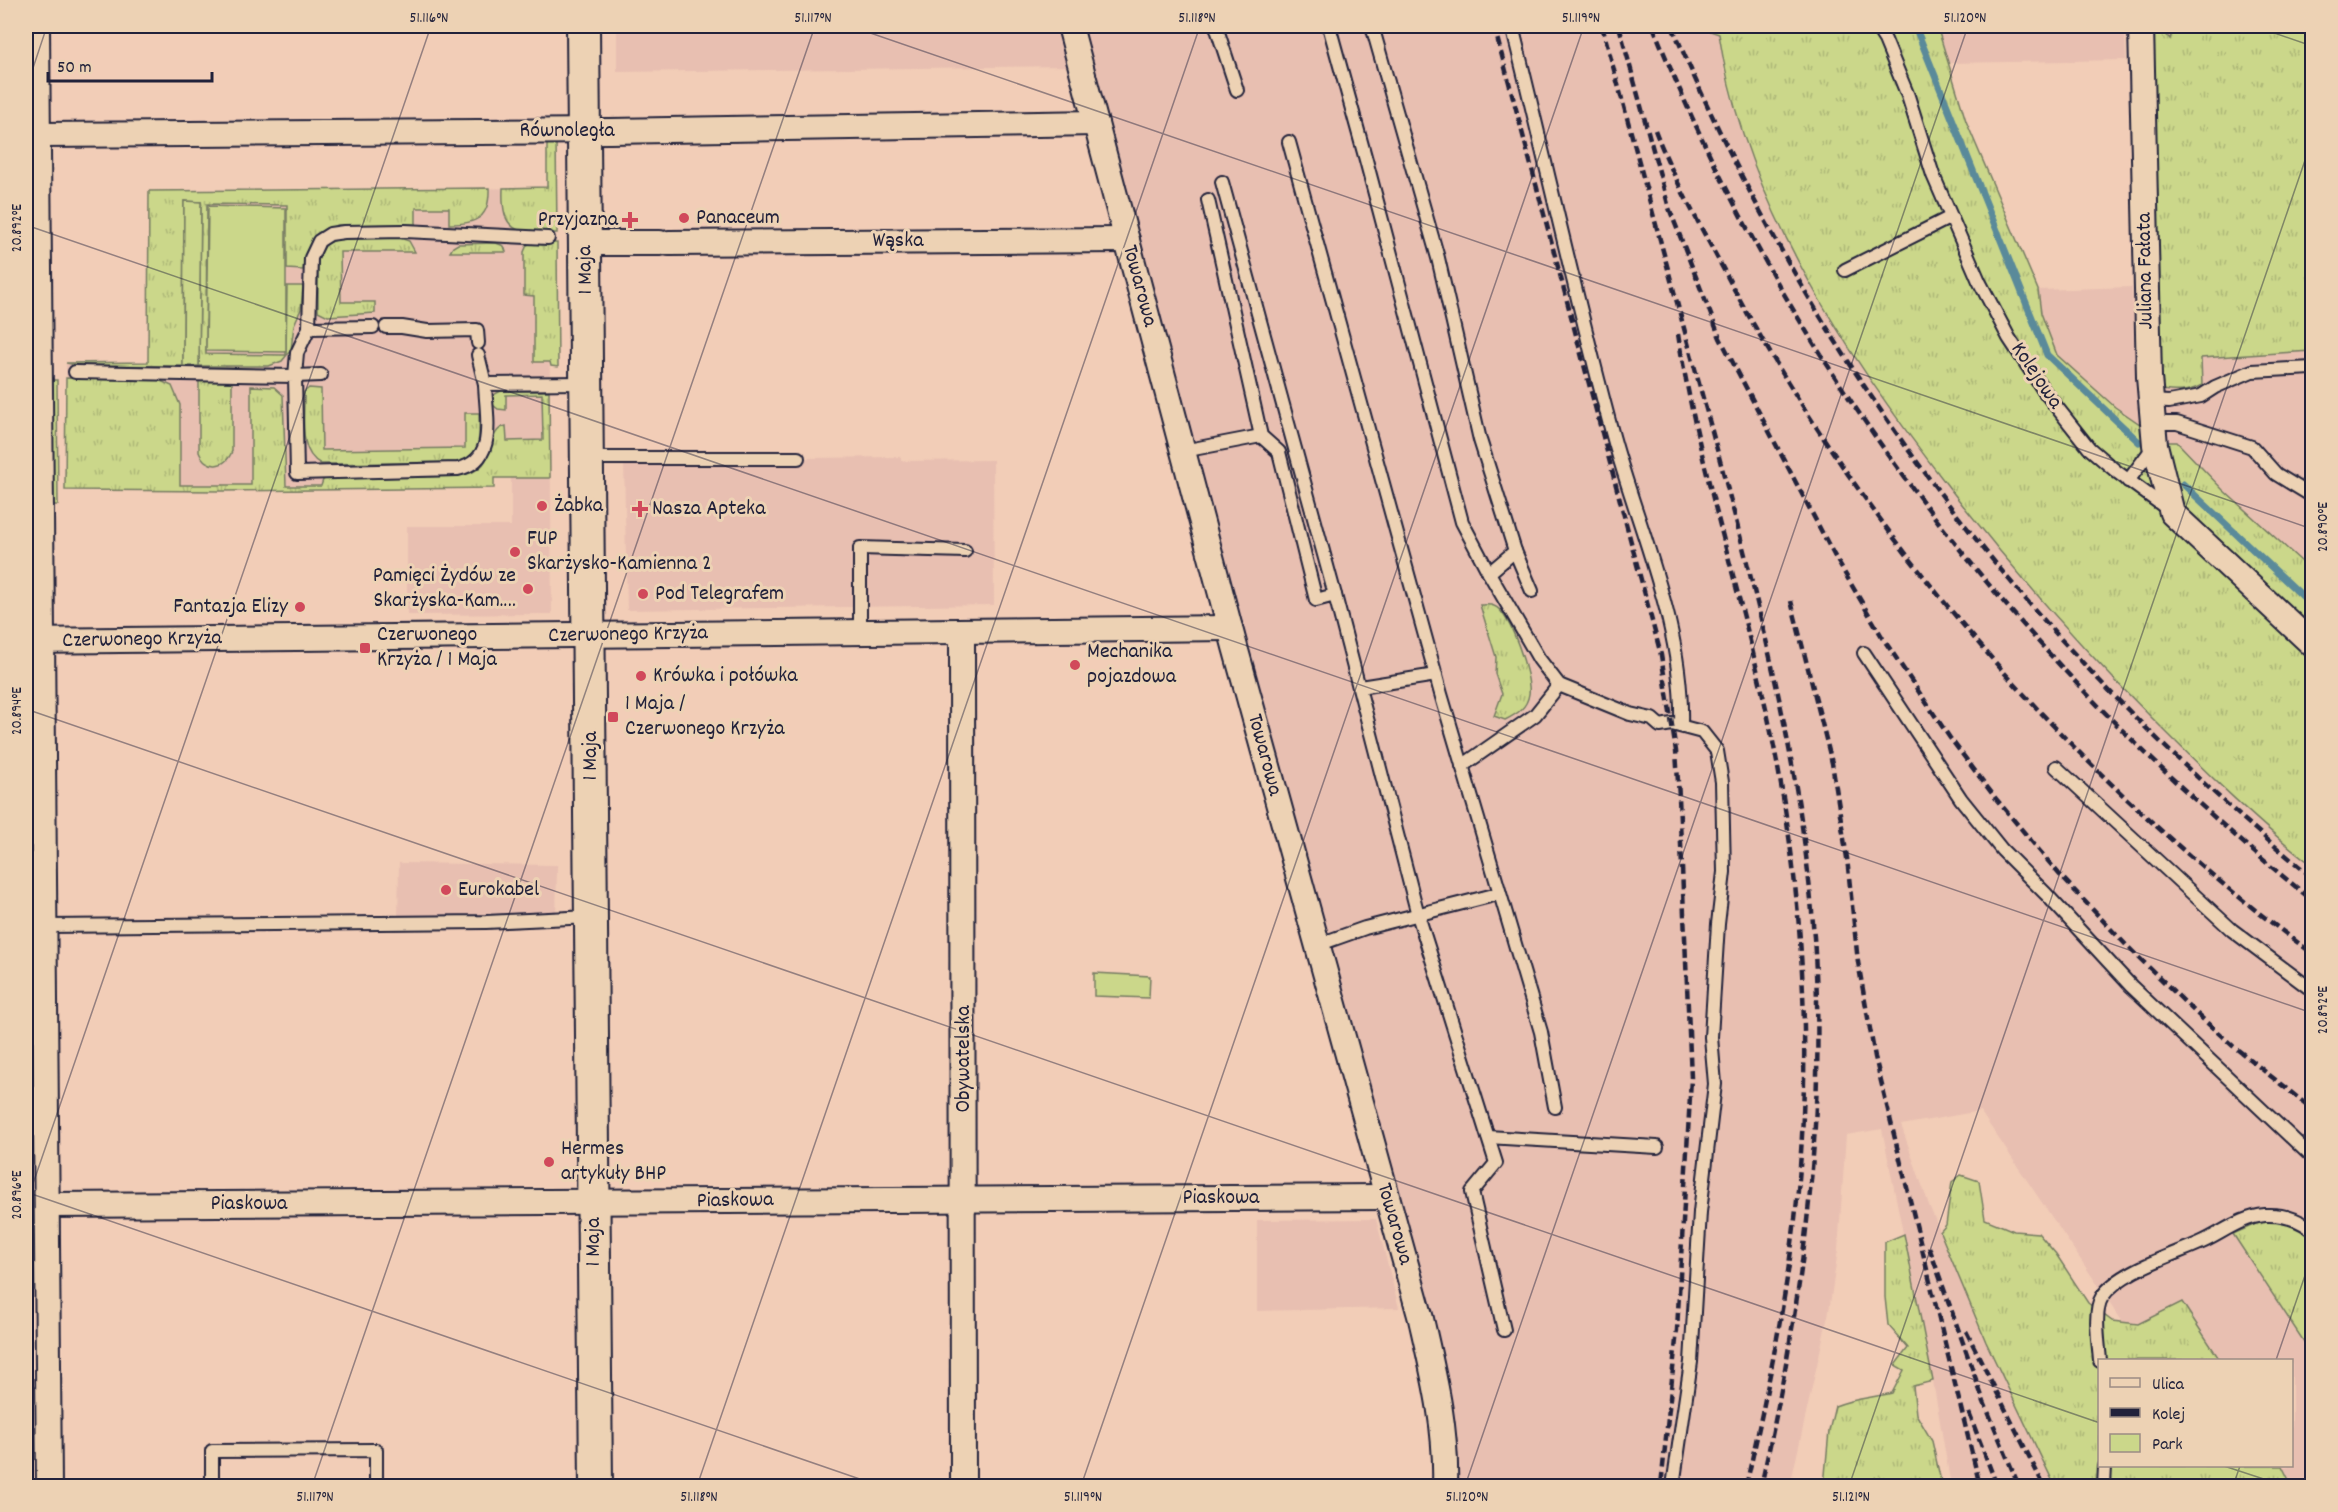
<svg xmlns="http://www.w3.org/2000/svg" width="2338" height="1512" font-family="Dekko,sans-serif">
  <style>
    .built { fill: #e8bfb1 }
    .grass { fill: url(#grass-tufts); stroke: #767c62; stroke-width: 1.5 }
    .green { fill: #cbd78a; stroke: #767c62; stroke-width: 1.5 }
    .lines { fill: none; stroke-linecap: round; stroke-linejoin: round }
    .stream { stroke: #5a8a9a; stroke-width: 7 }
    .service-casing { stroke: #22223b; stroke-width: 16 }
    .minor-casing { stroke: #22223b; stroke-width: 28 }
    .tertiary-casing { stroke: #22223b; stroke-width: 36 }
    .service { stroke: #edd2b4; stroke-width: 12 }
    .minor { stroke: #edd2b4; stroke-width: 24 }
    .tertiary { stroke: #edd2b4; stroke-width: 32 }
    .rail { stroke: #22223b; stroke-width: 4.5; stroke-dasharray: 9 4.5; stroke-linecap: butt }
    .ticks { fill: none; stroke: #22223b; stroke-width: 1.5; stroke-opacity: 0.45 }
    .poi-dot { fill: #d1495b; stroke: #edd2b4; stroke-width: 2 }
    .labels { text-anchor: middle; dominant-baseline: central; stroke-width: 6; stroke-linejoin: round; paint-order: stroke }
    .street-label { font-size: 22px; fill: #22223b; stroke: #edd2b4 }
    .poi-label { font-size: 22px; fill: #22223b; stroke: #edd2b4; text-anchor: start }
    .neatline { fill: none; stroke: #22223b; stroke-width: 2 }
    .ticks-label { font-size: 15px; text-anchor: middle; fill: #22223b }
  </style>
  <defs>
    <pattern id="grass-tufts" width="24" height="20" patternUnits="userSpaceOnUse" patternTransform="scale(1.5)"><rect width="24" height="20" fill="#cbd78a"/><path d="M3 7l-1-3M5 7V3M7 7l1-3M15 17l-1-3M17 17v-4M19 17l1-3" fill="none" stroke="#aeb878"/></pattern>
  </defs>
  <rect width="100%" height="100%" fill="#f2cdb7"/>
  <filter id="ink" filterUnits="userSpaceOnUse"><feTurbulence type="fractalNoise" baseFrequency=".0167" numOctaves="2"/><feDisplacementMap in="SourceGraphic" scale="12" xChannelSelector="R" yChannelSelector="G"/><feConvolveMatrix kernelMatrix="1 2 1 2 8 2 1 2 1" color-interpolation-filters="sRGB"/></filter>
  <g filter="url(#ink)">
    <g class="built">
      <path d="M617,26h443l10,40 -453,6z"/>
      <path d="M1071,26h625l23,7 5,37 10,38 25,71 32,68 46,81 44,68 89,119 97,115 115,118 130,117v621h-20l-10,-20h10v-106h-72l-38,-58 -49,35 -153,-226 -79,14 28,80 57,136 69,145h-104l-18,-105 -51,-252 -36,6 -8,115 -9,61 -39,175h-342l-1,-43z"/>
      <path d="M1937,26h188l1,34 -178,3z"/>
      <path d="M2149,26h163v545l-89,-81 -46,-48h-11z"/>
      <path d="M548,188l4,426 -145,1v-89h104v-48h-17v10l-271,3 -156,-1 -1,-127 82,-1 1,-171z"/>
      <path d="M2132,287l4,103 5,35 -26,-18 -58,-52 -16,-42 -3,-23z"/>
      <path d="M901,457v4l92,-1 1,145 -367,5 -3,-150z"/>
      <path d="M399,863l158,2 -1,60 -158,-3z"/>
      <path d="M1376,1219l23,89 -142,3v-91z"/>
    </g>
    <g class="grass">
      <path d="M1696,26h241l29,95 72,169 3,23 16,42 58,52 29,20 14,83 154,145v210c-57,-44 -110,-97 -161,-148 -72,-72 -138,-147 -200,-227 -103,-132 -207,-288 -232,-456z"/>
      <path d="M2149,26h10l11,13 3,-10 139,1v321l-111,7 1,27c-15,8 -26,7 -42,5z"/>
      <path d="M547,138h9l1,95c-40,0 -56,1 -54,-45l44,-1z"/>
      <path d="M489,188c1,30 -12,36 -40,36v-16h-33v16l-78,1c-24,6 -33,21 -35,45l-16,-1v-64l-80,-1 -1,150 80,1 1,-69h16l-2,23 -7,16 -3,25 -9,11 -13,5h-70l2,-164 -17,-1 -1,165 -106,-1 -11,-2 82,-1 1,-171z"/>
      <path d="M400,238l9,3 6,11h-75l1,50h34v11l-47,3 -10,-5v-54l8,-13 12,-5z"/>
      <path d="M496,243l8,3 2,6h-56l3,-5 5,-3z"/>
      <path d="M532,243h25l1,124 -7,-1 -1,-4h-16v-66l-10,-1v-43l3,-7z"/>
      <path d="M66,378l90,1 16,7 8,19v80h71v-99l23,1 9,8 3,91h35l2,-6 2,-1 132,-3c46,-5 25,-45 49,-50l1,15 36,-1 -1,-46 -36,1v15l-8,-1 -5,-4 -1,-7 3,-4 6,-3h48l1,87h-56v10l-271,3 -158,-1z"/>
      <path d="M199,379h27l6,2v70c-6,18 -26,19 -33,1z"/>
      <path d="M50,380h7l1,125h-6z"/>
      <path d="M309,388l12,1 1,61 143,-2v-35h14c0,21 4,41 -19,49l-139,2c-24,-12 -16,-49 -17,-72z"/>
      <path d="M2166,442h11l46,48 89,81v60l-120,-111 -15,-22z"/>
      <path d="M1480,605c3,0 10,-1 14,1 16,5 38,72 35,88 -2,14 -12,20 -24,26l-11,-4 8,-22 -7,-20 1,-17z"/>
      <path d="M26,680h7l2,181 -7,1z"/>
      <path d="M1961,1175l18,6 6,38 29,12 24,2 18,21 32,49 24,18 26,3 44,-22 38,58h-120v106h182l10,20h-237l-69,-144 -46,-110 6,-7 6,-43z"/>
      <path d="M2279,1220l12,3 21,13v118l-79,-120 25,-11z"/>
      <path d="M1904,1234l29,147 -20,5 3,28 16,27 10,45h-118l5,-55 6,-25c19,-8 37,-8 57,-13l12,-23 -9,-5 13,-17 -20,-23 -3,-28v-55z"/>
    </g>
    <g class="green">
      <path d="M184,201l17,1 -2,164h-16z"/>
      <path d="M208,206l78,2v144l-80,-1z"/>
      <path d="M1094,973l56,3 -1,22 -55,-2z"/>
    </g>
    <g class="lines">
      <g class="stream">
        <path d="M1915,26l132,329 92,87"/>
        <path d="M2183,484l129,121"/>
      </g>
      <g class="service-casing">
        <g id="service">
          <path d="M1216,26l21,64"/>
          <path d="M1329,26l37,134 96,362 27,51 26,-22 -35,-111 -42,-182 -66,-232"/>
          <path d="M1512,26c34,136 64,274 101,410 26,95 71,190 68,290"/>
          <path d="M1876,26l9,14 23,56 25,79 46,106 30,57 35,53 45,57 28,24 52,38"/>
          <path d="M1289,142l152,552 100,338 14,75"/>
          <path d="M1222,182l113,413"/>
          <path d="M1208,200l53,236 18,16 37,148 19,-5 83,320 78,248 -24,29 32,138"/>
          <path d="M1845,270l106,-53"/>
          <path d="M386,327h16l25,4 50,-1 1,13"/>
          <path d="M309,328l2,-70 8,-17 11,-7 14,-2 61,-1 143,7"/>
          <path d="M478,355l7,29"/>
          <path d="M75,372l220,4 2,97 161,-4c40,-9 28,-52 27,-85l101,-1"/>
          <path d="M321,375l-26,1 2,-23 12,-25 64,-1"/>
          <path d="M2151,401l18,1 32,-6 14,-9 37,-16 60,-3"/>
          <path d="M2153,423h24l75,24 24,27 36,22"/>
          <path d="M1183,451l78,-15"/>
          <path d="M590,458h208"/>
          <path d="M2128,481l26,-35"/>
          <path d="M1515,551l17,40"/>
          <path d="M860,632v-84l105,3"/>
          <path d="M1864,653l97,146 41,51 44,44 85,92 181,171"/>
          <path d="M1559,685l71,29 22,5 8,7 12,-2 30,8 15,19 5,31 2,90 -6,52 -7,113 4,47 -15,128 -9,150 -18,124"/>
          <path d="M1360,687l76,-12"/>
          <path d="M1462,766l73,-51 24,-30 -20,-26 -50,-86"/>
          <path d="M2056,767l176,163 80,60"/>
          <path d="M46,926l440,-4 105,-5"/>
          <path d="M1317,945l48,-17 133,-34"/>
          <path d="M1488,1137l169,10"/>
          <path d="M2100,1361c-1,-16 -7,-50 2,-64 17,-26 72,-42 100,-55 20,-9 39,-25 63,-27 18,-1 33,4 47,14"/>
          <path d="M212,1486v-35l164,-1v36"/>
          <path d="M2104,1486l1,-20"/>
        </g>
      </g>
      <g class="minor-casing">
        <g id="minor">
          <path d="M37,26l12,1460"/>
          <path d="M1070,26l165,621 186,672c13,57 26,109 24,167"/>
          <path d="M2141,26l8,351 6,68 17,68 140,131"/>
          <path d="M38,135l572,-4 486,-8"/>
          <path d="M585,243h75"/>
          <path d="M669,243l458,-3"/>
          <path d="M962,631l1,855"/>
          <path d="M26,641l1204,-13"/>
          <path d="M47,1205l1339,-8"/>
        </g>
      </g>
      <g class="tertiary-casing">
        <path id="tertiary" d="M583,26c7,486 9,973 13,1460"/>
      </g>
      <use href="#service" class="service"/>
      <use href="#minor" class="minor"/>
      <use href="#tertiary" class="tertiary"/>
      <g class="rail">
        <path d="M1397,26v1"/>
        <path d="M1494,26l167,629 15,96 3,46 12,281 -14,252 -16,156"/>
        <path d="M1602,26c37,135 73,270 110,405 45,166 90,333 102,506 13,188 -12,367 -53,549"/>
        <path d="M1619,26l50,182 51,130 114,217 50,85 66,98 47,62 62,74 68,72 68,66 38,34 79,63"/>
        <path d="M1653,26c138,346 370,642 659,874"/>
        <path d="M1672,26c143,339 355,618 640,851"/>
        <path d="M1655,130c19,50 46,97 71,144 138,261 347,505 586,679"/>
        <path d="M1678,334c22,142 70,277 97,418 27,140 36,285 24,427 -9,104 -30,206 -53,307"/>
        <path d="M1791,601l41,162 15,95 11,104 17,95 105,429"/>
        <path d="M1929,1247l55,155 35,84"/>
        <path d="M1966,1331l78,155"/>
        <path d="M1969,1413l28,73"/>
      </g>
    </g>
  </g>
  <path class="ticks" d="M850,26l1462,503M2254,26l58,20M26,89l21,-63M26,225l2286,788M26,709l2074,714M26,1192l854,294M26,1204l405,-1178M2276,1360l36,-105M2224,1466l61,20M312,1486l503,-1460M697,1486l503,-1460M1081,1486l503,-1460M1465,1486l503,-1460M1849,1486l463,-1346M2233,1486l7,-20"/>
  <g class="poi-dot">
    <circle cx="684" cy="218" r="6"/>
    <path d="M627 211h6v6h6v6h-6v6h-6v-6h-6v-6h6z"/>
    <circle cx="542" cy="506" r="6"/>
    <path d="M637 500h6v6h6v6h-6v6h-6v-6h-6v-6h6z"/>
    <circle cx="515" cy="552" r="6"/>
    <circle cx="528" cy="589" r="6"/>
    <circle cx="643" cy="594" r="6"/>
    <circle cx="300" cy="607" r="6"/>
    <rect x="359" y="642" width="12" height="12" rx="3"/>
    <circle cx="1075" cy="665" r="6"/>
    <circle cx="641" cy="676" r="6"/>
    <rect x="607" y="711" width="12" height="12" rx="3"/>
    <circle cx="446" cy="890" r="6"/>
    <circle cx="549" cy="1162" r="6"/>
  </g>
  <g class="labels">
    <g class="street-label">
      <text x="567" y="131">Równoległa</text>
      <text x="898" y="241">Wąska</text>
      <text transform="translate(586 270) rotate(-91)">1 Maja</text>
      <text transform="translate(2146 271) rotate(-91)">Juliana Fałata</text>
      <text transform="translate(1139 286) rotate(75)">Towarowa</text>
      <text transform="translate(2036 376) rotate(56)">Kolejowa</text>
      <text transform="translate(628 635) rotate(-1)">Czerwonego Krzyża</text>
      <text transform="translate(142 640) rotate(-1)">Czerwonego Krzyża</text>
      <text transform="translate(1264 755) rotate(75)">Towarowa</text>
      <text transform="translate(591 756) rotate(-90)">1 Maja</text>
      <text transform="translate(964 1059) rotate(-90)">Obywatelska</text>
      <text x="1221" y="1198">Piaskowa</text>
      <text transform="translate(735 1201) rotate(-1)">Piaskowa</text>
      <text x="249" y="1204">Piaskowa</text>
      <text transform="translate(1394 1224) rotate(74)">Towarowa</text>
      <text transform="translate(594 1242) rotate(-90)">1 Maja</text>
    </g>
    <g class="poi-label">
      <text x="696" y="218">Panaceum</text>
      <text x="618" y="220" text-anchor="end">Przyjazna</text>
      <text x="554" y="506">Żabka</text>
      <text x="652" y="509">Nasza Apteka</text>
      <text x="527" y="539">FUP<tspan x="527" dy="25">Skarżysko-Kamienna 2</tspan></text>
      <text x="516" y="576" text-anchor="end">Pamięci Żydów ze<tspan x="516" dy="25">Skarżyska-Kam.…</tspan></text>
      <text x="655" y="594">Pod Telegrafem</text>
      <text x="288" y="607" text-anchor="end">Fantazja Elizy</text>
      <text x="377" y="635">Czerwonego<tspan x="377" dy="25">Krzyża / 1 Maja</tspan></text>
      <text x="1087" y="652">Mechanika<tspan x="1087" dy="25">pojazdowa</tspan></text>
      <text x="653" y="676">Krówka i połówka</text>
      <text x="625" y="704">1 Maja /<tspan x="625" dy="25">Czerwonego Krzyża</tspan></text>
      <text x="458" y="890">Eurokabel</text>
      <text x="561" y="1149">Hermes<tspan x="561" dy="25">artykuły BHP</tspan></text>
    </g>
  </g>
  <rect width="2338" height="1512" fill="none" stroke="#edd2b4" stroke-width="66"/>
  <rect x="2098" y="1359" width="195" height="108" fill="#edd2b4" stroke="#9c8c84" stroke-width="1.5"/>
  <rect x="2110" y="1378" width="30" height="9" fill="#edd2b4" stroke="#9c8c84" stroke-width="1.5"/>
  <text x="2152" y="1389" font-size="18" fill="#22223b">Ulica</text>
  <rect x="2110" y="1408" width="30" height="9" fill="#22223b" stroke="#9c8c84" stroke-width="1.5"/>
  <text x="2152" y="1419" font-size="18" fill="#22223b">Kolej</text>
  <rect x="2110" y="1434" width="30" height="18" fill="#cbd78a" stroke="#9c8c84" stroke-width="1.5"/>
  <text x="2152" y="1449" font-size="18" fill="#22223b">Park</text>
  <path d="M48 72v9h164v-9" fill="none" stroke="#22223b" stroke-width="3"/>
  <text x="57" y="72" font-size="18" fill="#22223b" stroke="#edd2b4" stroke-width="4.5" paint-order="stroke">50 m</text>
  <rect x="33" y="33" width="2272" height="1446" class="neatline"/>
  <g class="ticks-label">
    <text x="429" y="22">51.116°N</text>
    <text x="813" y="22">51.117°N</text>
    <text x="1197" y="22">51.118°N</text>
    <text x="1581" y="22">51.119°N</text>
    <text x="1965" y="22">51.120°N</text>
    <text transform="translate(16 228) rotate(-90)" y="5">20.892°E</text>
    <text transform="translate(2322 527) rotate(-90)" y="5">20.890°E</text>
    <text transform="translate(16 711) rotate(-90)" y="5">20.894°E</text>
    <text transform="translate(2322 1010) rotate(-90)" y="5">20.892°E</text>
    <text transform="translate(16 1195) rotate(-90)" y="5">20.896°E</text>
    <text x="315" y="1501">51.117°N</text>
    <text x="699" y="1501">51.118°N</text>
    <text x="1083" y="1501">51.119°N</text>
    <text x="1467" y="1501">51.120°N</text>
    <text x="1851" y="1501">51.121°N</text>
  </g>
</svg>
